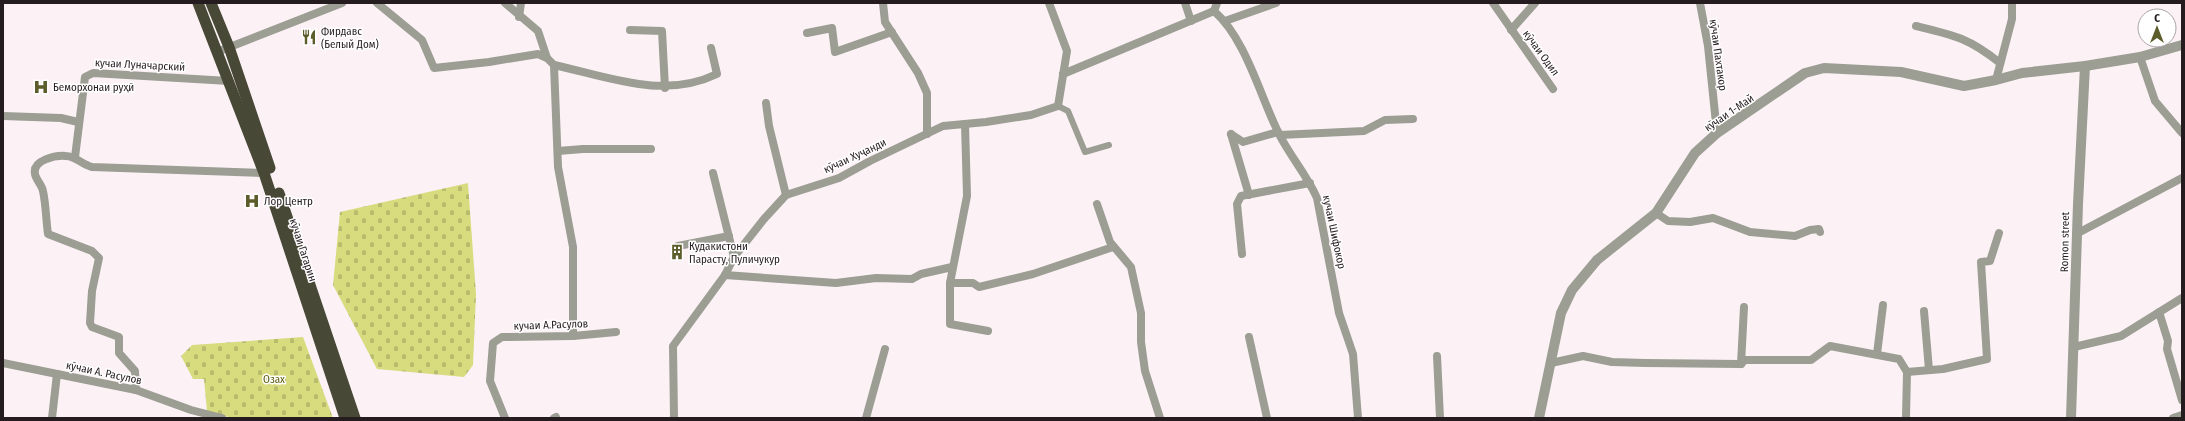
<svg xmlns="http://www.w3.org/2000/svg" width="2185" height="421" font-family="'Fira Sans Condensed',sans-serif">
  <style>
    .cemetery { fill: url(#cemetery-stones) }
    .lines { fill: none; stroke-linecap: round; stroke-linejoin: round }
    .pedestrian { stroke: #9c9d93; stroke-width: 6 }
    .minor { stroke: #9c9d93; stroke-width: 8 }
    .tertiary { stroke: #9c9d93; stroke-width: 10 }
    .trunk { stroke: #484836; stroke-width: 11 }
    .labels { text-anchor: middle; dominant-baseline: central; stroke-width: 3; stroke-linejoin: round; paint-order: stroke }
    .poi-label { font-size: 11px; fill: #251c20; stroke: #fff; text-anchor: start }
    .street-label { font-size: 11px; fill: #251c20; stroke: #fff }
    .park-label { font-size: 11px; fill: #5a5b09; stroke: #fff }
  </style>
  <defs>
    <pattern id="cemetery-stones" width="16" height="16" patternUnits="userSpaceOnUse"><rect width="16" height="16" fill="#d8db7e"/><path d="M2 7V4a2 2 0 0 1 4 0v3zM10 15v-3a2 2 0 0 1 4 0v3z" fill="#b9bb6d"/></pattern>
  </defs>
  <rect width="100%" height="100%" fill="#fcf2f6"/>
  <g class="cemetery">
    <path d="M468,183l8,111 -3,71 -9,12 -87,-8 -44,-84 7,-73z"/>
    <path d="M303,337l30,81h-101l-25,-7 -3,-32h-11l-12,-23 11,-11z"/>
  </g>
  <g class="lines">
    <path class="pedestrian" d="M1058,106l10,5 17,41 24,-7"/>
    <g class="minor">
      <path d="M377,3l45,37 12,28 55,-6 49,-8 9,4 7,7c55,12 109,35 163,9l-6,-26"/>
      <path d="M505,3l33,28 9,27"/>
      <path d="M883,3l2,19 33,51 9,20v41"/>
      <path d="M1185,3l6,18"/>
      <path d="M1217,3l-3,8c32,28 46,85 65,123 11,22 28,41 38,64l22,115 14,41 5,64"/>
      <path d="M1493,3l60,86"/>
      <path d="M1700,3l8,43 9,87"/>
      <path d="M519,17l2,-14"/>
      <path d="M1225,21l51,-18"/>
      <path d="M1916,26c38,9 53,12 84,37"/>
      <path d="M630,30l32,1 3,57"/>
      <path d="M1511,30l24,-27"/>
      <path d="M807,33l25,-5 3,24 57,-20"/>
      <path d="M217,52l125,-49"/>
      <path d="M2140,57l15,44 27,32"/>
      <path d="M554,65l4,102 15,80v89"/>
      <path d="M1063,74l151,-63"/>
      <path d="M1996,80l16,-61v-16"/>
      <path d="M766,103l3,23 17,69"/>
      <path d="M3,116l58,2 17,4"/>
      <path d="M965,124l2,72 -17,87v41l38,7"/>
      <path d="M1231,134l18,61"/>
      <path d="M1231,134l12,8 35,-10"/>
      <path d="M1280,135l84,-4 21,-11 28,-1"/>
      <path d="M558,151l25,-2h68"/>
      <path d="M75,157l10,-80 8,-4 136,8"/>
      <path d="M713,173l21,84"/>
      <path d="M1097,204l13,38 21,25 10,46v29l4,29 15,47"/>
      <path d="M1656,213l12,8 22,1 23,-4 37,14 45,4 15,-6 9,-1 1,3"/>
      <path d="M2078,233l104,-55"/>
      <path d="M678,246l51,-10"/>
      <path d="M1242,254l-5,-50 4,-8 69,-13"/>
      <path d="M725,275l111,8 40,-5 36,1 9,-5 31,-7"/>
      <path d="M950,283h23l6,4 54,-13 80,-27"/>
      <path d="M1924,311l5,59"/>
      <path d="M2159,312l9,29 -1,8 15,51"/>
      <path d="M1249,337l18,81"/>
      <path d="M2074,347l47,-11 61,-38"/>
      <path d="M1877,354l6,-49"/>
      <path d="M1437,356l3,62"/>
      <path d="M3,363l133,27 55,20 31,8"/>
      <path d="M1551,363l32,-7 29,6 33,1 96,1"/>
      <path d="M1741,364l4,-4h66l19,-14 69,13 8,13 36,-3 44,-10 -6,-97 9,-1 9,-28"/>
      <path d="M1741,364l3,-57"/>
      <path d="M136,390l-1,-19 -16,-18v-16l-27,-10 -2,-4 2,-32 7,-33 -7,-7 -44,-17c-2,-14 -2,-29 -5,-43 -1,-6 -7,-11 -8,-17 -3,-14 21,-19 31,-18 10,0 16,9 26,11l172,6"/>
      <path d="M52,418l5,-44"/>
      <path d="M505,418l-15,-37 3,-38 9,-6 71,-1 43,-4"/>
      <path d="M554,418l2,-1"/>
      <path d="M674,418l-1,-72 52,-71 9,-18 30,-38 22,-24 53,-17 31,-17 73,-35 43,-4 45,-7 27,-9 9,-55 -18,-48"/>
      <path d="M866,418l19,-69"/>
      <path d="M1906,418l1,-46"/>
      <path d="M2173,418l9,-3"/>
    </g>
    <g class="tertiary">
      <path d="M1539,418l22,-105 11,-23 25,-30 59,-47 39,-60 22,-20 88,-60 19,-5 77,4 63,14 32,-6 26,-7 63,-7 55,-9 42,-12"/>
      <path d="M2071,418l7,-214 7,-138"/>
    </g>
    <g class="trunk">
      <path d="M198,3l66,170 81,245"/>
      <path d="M211,3l18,44 41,121"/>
      <path d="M279,193l76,225"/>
    </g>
  </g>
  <defs>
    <g id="restaurant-bare" transform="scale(1.2)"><path d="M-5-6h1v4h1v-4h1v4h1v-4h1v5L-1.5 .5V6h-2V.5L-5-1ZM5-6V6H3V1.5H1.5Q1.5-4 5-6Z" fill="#5c5d2a" stroke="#fff" stroke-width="2.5" paint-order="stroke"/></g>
    <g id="hospital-bare" transform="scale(1.2)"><path d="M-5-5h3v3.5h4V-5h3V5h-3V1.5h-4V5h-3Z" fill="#5c5d2a" stroke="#fff" stroke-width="2.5" paint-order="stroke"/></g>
    <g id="building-bare" transform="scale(1.2)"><path d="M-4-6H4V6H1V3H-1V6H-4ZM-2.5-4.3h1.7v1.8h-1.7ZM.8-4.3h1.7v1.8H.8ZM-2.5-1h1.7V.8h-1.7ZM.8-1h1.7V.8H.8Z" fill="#5c5d2a" stroke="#fff" stroke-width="2.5" paint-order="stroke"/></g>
  </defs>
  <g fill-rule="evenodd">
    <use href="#restaurant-bare" x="309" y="37"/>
    <use href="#hospital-bare" x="41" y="87"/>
    <use href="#hospital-bare" x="252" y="201"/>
    <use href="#building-bare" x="677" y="252"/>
  </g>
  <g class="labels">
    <g class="poi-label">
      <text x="321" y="31">Фирдавс<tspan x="321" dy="13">(Белый Дом)</tspan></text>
      <text x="53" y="87">Беморхонаи руҳӣ</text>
      <text x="264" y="201">Лор Центр</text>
      <text x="689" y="246">Кудакистони<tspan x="689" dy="13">Парасту, Пуличукур</tspan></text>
    </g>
    <g class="street-label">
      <text transform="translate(1541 53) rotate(54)">кӯчаи Одил</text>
      <text transform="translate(1718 55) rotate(82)">кӯчаи Пахтакор</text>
      <text transform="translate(140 65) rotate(3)">кучаи Луначарский</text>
      <text transform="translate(1729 113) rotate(-34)">кӯчаи 1-Май</text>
      <text transform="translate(855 156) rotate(-25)">кӯчаи Хуҷанди</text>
      <text transform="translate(1334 232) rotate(78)">кучаи Шифокор</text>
      <text transform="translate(2065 242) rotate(-89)">Romon street</text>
      <text transform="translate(303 250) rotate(72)">кӯчаи Гагарин</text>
      <text transform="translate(551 325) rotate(-2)">кучаи А.Расулов</text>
      <text transform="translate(104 373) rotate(12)">кӯчаи А. Расулов</text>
    </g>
    <g class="park-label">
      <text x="274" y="379">Озах</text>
    </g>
  </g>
  <rect width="2185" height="421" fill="none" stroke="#251c20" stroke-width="8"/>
  <g transform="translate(2157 28)"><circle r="19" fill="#ffffff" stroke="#a8a4a6"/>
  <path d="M0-3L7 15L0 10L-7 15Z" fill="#5c5d2a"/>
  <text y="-6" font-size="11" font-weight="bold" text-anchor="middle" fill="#251c20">С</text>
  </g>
</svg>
